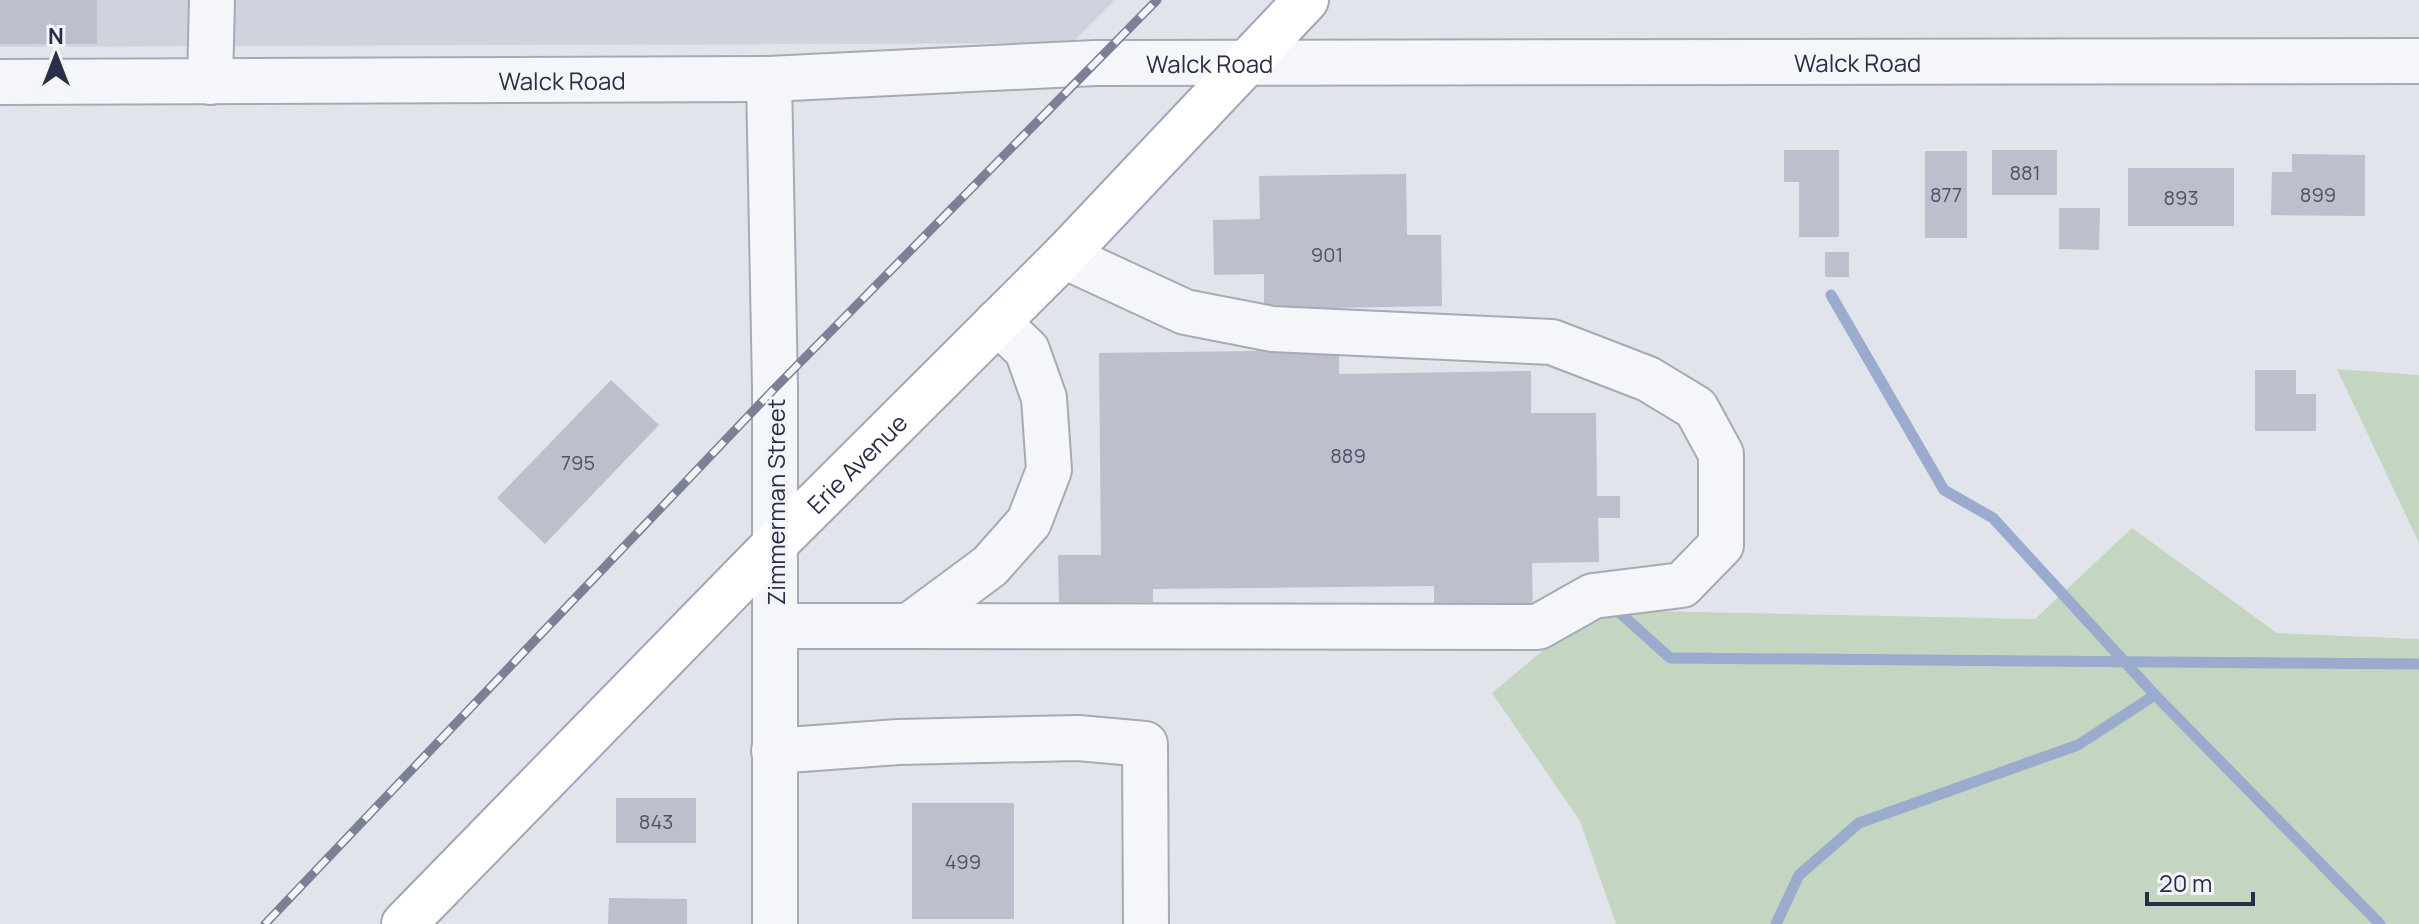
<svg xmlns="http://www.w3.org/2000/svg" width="2419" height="924" font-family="Manrope,sans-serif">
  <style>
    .built { fill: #d0d3de }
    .green { fill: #c4d6c2 }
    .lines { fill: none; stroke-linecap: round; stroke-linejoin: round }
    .stream { stroke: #9aabce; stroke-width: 11 }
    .building { fill: #bcbfcc }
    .minor-casing { stroke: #a6aab6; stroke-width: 48 }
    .major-casing { stroke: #a0a6b8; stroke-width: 48 }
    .minor { stroke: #f5f6f9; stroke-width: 44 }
    .major { stroke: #fff; stroke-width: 44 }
    .rail-casing { stroke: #7a8096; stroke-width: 9 }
    .rail { stroke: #f2f4f8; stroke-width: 6; stroke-dasharray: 18; stroke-linecap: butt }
    .labels { text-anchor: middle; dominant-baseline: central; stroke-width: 6; stroke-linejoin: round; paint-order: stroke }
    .number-label { font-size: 20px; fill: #4d5267 }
    .street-label { font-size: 24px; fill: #282e45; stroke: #f2f4f8 }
  </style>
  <rect width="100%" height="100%" fill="#e2e4eb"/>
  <path class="built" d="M0,0h1115l-43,43 -1072,4z"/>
  <g class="green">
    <path d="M2337,369l82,6v168z"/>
    <path d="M2132,528l145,105 142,6v285h-803l-36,-103 -88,-128 99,-83 444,9z"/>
  </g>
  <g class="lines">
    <g class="stream">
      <path d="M1831,295l113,195 49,28 162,177 225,229"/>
      <path d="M1619,612l51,46 749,6"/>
      <path d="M1776,924l23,-49 60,-52 219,-78 77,-50"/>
    </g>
  </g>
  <g class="building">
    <rect x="0" y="0" width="97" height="44"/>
    <path d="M1784,150h55v87h-40v-55h-15z"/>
    <rect x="1992" y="150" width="65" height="45"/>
    <rect x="1925" y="151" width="42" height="87"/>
    <path d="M2292,154l73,1v61l-94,-1 1,-43h20z"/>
    <rect x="2128" y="168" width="106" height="58"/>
    <path d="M1406,174l1,61h34l1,71 -178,3v-35l-50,1 -1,-55 47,-1 -1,-43z"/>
    <path d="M2059,208h41l-1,42 -40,-1z"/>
    <rect x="1825" y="252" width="24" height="25"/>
    <path d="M1339,350v24l192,-3v42h65l1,83h23v22h-22l1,44 -67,1 1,57h-99v-34l-281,3v13l-94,1 -1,-48h43l-2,-202z"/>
    <path d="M2255,370h41v24h20v37h-61z"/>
    <path d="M611,380l48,45 -114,119 -48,-46z"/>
    <rect x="616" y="798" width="80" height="45"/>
    <rect x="912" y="803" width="102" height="116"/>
    <path d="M609,898l78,1v25h-79z"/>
  </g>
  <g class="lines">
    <g class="minor-casing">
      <g id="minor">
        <path d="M769,79l6,309v536"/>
        <path id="s1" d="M0,82l769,-3 326,-16 1324,-2"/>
        <path d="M210,82l2,-82"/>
        <path d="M776,626h133l81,-60 39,-44 20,-52 -5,-72 -17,-48 -30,-28"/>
        <path d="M909,626l629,1 55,-31 89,-11 39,-40v-91l-25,-46 -48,-29 -96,-37 -280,-13 -87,-17 -121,-56"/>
        <path d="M774,751l124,-9 180,-4 67,6 1,180"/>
      </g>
    </g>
    <g class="major-casing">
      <g id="major">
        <path id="s2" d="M404,924l371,-380 289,-288 242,-256"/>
      </g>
    </g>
    <use href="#minor" class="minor"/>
    <use href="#major" class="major"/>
    <g class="rail-casing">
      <path id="rail" d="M265,924l510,-536 382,-388"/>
    </g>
    <use href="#rail" class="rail"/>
  </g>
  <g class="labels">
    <g class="number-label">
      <text x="2025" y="172">881</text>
      <text x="1946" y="194">877</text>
      <text x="2318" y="194">899</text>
      <text x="2181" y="197">893</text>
      <text x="1327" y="254">901</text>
      <text x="1348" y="455">889</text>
      <text x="578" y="462">795</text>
      <text x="656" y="821">843</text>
      <text x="963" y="861">499</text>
    </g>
    <g class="street-label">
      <text stroke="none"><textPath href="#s1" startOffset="1858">Walck Road</textPath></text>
      <text stroke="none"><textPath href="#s1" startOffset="1210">Walck Road</textPath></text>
      <text stroke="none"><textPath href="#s1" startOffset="562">Walck Road</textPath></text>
      <text stroke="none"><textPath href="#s2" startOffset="646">Erie Avenue</textPath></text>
      <text transform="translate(775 502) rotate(-90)">Zimmerman Street</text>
    </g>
  </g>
  <g transform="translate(56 56)" stroke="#f2f4f8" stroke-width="6" paint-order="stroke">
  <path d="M0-6L14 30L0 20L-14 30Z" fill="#282e45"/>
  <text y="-12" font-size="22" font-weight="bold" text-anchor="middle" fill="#282e45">N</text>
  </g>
  <path d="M2147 892v12h106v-12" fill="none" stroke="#282e45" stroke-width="4"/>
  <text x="2159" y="892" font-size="24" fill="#282e45" stroke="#f2f4f8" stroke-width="6" paint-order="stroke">20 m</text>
</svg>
